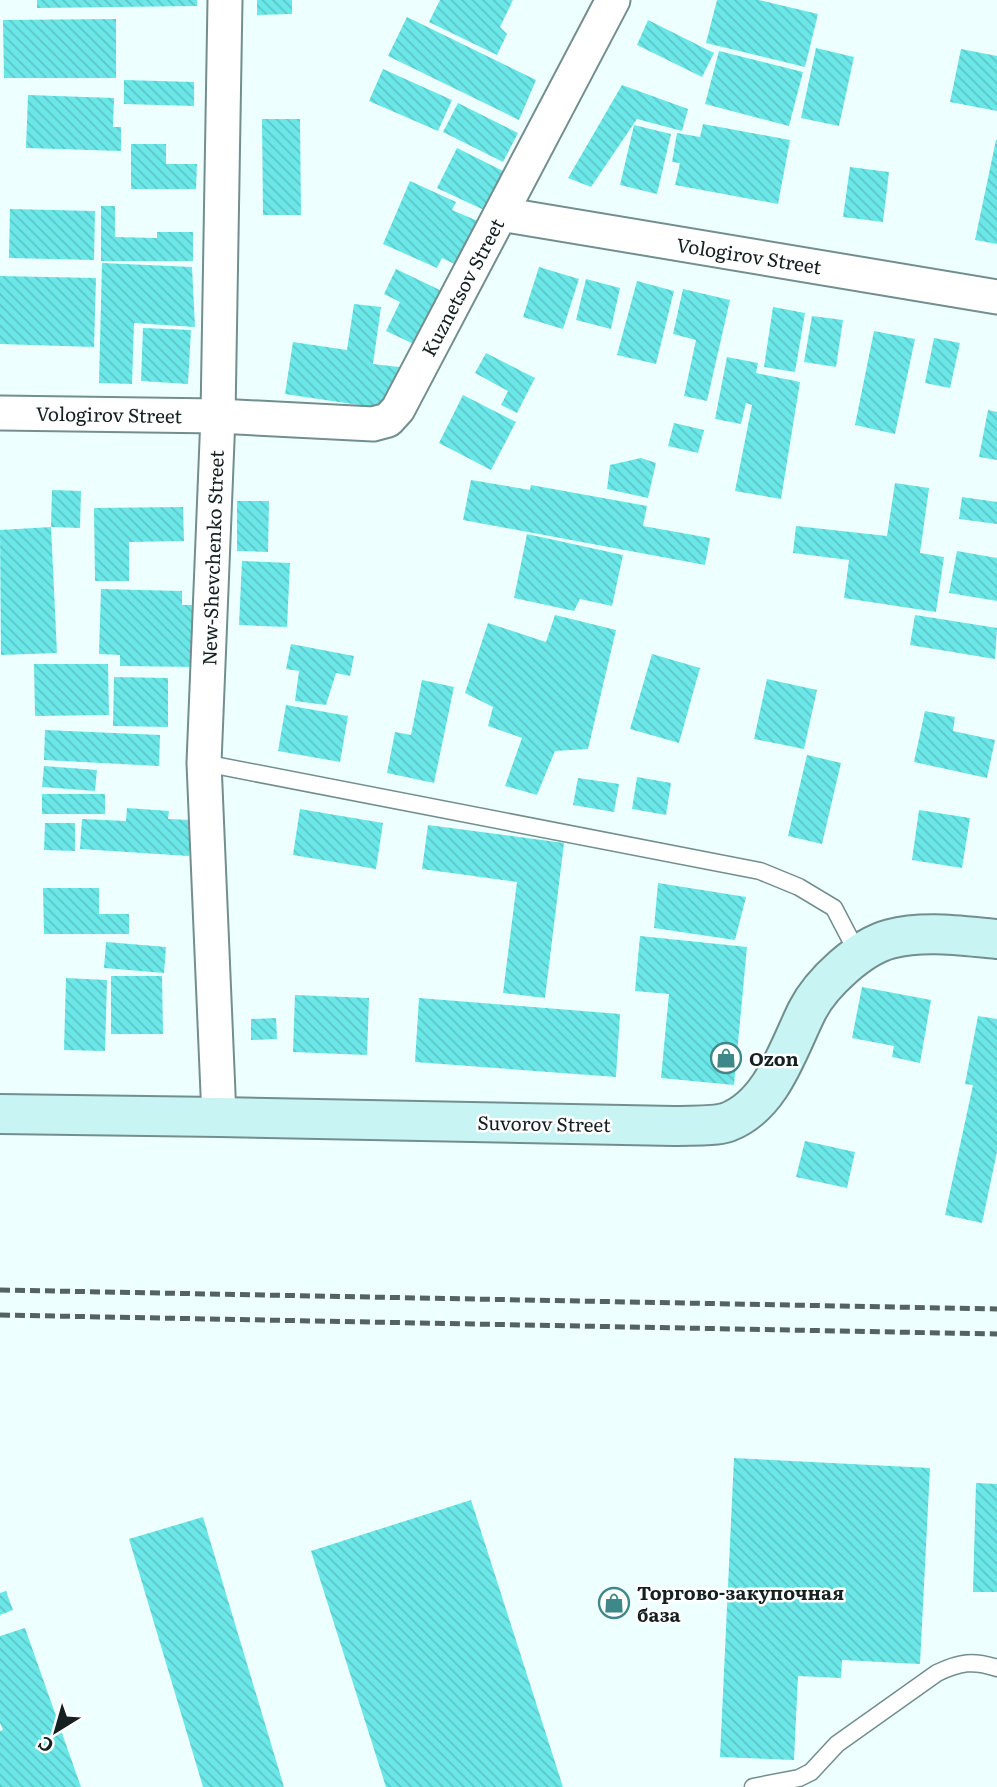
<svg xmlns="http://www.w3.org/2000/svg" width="997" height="1787" font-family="Literata,serif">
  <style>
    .building { fill: url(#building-back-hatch) }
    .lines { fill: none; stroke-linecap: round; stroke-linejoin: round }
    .lane-casing { stroke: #738e8e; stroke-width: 19 }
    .street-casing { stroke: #738e8e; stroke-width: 37 }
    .secondary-casing { stroke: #738e8e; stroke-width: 42 }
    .lane { stroke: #fff; stroke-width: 16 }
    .street { stroke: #fff; stroke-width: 33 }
    .secondary { stroke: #c8f4f4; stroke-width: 38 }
    .rail { stroke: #556262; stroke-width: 5; stroke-dasharray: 10 5; stroke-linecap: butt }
    .labels { text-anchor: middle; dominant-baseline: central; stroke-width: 5; stroke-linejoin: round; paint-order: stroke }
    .street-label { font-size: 19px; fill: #152020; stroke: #fff }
    .poi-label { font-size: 19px; font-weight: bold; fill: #152020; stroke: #fff; text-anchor: start }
  </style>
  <defs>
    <pattern id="building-back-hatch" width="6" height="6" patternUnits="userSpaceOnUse" patternTransform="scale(1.75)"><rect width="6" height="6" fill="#6be7e8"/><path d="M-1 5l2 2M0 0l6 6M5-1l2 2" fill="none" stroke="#5cc6c7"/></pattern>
  </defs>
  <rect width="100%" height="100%" fill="#edfffe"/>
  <g class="building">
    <path d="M37,0h160v6l-160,2z"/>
    <path d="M257,0h35v14l-35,1z"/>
    <path d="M440,0h73l-13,27 7,7 -10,21 -68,-33z"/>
    <path d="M717,0h42l59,14 -13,53 -99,-24z"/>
    <path d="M407,17l129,63 -17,40 -131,-64z"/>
    <path d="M116,19v59h-112l-1,-58z"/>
    <path d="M648,20l66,33 -12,24 -65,-32z"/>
    <path d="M816,48l38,9 -15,69 -38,-8z"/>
    <path d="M961,49l36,7v55l-47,-9z"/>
    <path d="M719,51l84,21 -14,54 -84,-22z"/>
    <path d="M383,69l69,31 -14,31 -69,-30z"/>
    <path d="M124,80l70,2v24l-70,-2z"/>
    <path d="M622,85l66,24 -6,22 -45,-12 -46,68 -23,-9z"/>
    <path d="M28,95l86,3 -1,29h8v24l-95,-3z"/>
    <path d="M458,103l60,30 -15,29 -60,-30z"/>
    <path d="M262,119h38l1,96h-38z"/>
    <path d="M703,124l87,16 -12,64 -103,-19 5,-22 -8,-1 5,-29 23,4z"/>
    <path d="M634,125l37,9 -14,60 -37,-9z"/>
    <path d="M996,140h1v104l-22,-4z"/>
    <path d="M131,144h35v20h31l-1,25h-65z"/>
    <path d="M457,148l46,23 -19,39 -47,-22z"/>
    <path d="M850,167l39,5 -6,50 -40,-5z"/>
    <path d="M410,181l46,21 -4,8 28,12 -19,45 -19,-9 -5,10 -54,-24z"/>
    <path d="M101,206h14v31l42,1v-6h36v29h-92z"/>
    <path d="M10,209l85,2 -1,49 -85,-2z"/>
    <path d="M102,263l90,4 3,60 -61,-4 -2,61 -33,-1z"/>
    <path d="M539,267l40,12 -16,50 -40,-12z"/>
    <path d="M396,269l48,23 -26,54 -32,-15 14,-29 -16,-8z"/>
    <path d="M0,276l96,2 -2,69 -94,-3z"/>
    <path d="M586,279l34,9 -9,41 -35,-9z"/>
    <path d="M637,281l37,10 -18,73 -39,-9z"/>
    <path d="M683,289l47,11 -23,101 -23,-5 12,-56 -23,-6z"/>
    <path d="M354,304l27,3 -8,57 26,3 -6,43 -108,-16 8,-52 54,8z"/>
    <path d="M773,307l32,6 -10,59 -31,-5z"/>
    <path d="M812,316l31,4 -7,47 -32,-5z"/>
    <path d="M143,328l48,2 -3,54 -47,-3z"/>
    <path d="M874,331l41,8 -20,95 -40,-9z"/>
    <path d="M934,338l26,5 -10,45 -25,-5z"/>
    <path d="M486,353l49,25 -18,35 -16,-8 7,-14 -33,-18z"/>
    <path d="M727,357l31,6 -2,10 44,9 -19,117 -46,-8 17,-86 -6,-2 -5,21 -26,-5z"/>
    <path d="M463,395l53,27 -25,48 -52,-27z"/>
    <path d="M988,410l9,2v48l-18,-3z"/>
    <path d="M674,423l30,7 -6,23 -30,-7z"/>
    <path d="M641,458l15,5 -8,35 -41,-9 3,-24z"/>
    <path d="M471,480l59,10 1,-5 116,21 -4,20 67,12 -5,27 -242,-45z"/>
    <path d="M895,483l34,5 -9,65 24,4 -8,55 -92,-14 5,-38 -56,-7 3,-27 91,10z"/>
    <path d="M52,490l29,1 -1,37 -29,-1z"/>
    <path d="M962,497l35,5v22l-38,-5z"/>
    <path d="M237,501h32l-1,51 -31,-1z"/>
    <path d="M183,507l1,34 -55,1v39h-34l-1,-73z"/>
    <path d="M51,527l6,126 -56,2 -1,-125z"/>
    <path d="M527,534l96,21 -11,51 -32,-7 -6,12 -60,-13z"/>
    <path d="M957,551l40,7v43l-48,-8z"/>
    <path d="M242,561l48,2 -3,64 -48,-2z"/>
    <path d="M101,589l81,2v14h16l-1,62 -77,-1v-11l-21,-1z"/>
    <path d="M555,615l61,15 -28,119 -33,2 -18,44 -32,-9 17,-48 -34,-12 5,-19 -28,-14 23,-70 58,19z"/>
    <path d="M915,615l82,13 -2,31 -85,-14z"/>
    <path d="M291,644l63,12 -4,20 -14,-3 -10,32 -31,-4 4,-30 -13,-2z"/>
    <path d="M652,654l48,14 -21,75 -49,-14z"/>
    <path d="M34,664h74l1,51 -74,1z"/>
    <path d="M114,677l54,1v49l-55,-1z"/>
    <path d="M767,679l50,11 -13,59 -50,-10z"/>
    <path d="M422,680l32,7 -20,96 -47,-10 8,-41 16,3z"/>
    <path d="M286,705l62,11 -8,46 -62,-11z"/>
    <path d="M925,711l30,6 -2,14 42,9 -8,38 -73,-16z"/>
    <path d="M45,730l115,5 -1,31 -115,-6z"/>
    <path d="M807,755l34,8 -19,81 -34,-8z"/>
    <path d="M44,766l53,4 -2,21 -53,-4z"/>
    <path d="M637,777l34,6 -5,32 -34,-6z"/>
    <path d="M578,778l41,6 -5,28 -41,-7z"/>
    <rect x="42" y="794" width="63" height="20"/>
    <path d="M127,808l42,3 -1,8 23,1 -2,36 -109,-7 2,-30 44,2z"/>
    <path d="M300,809l83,14 -7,46 -83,-14z"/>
    <path d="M919,810l51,8 -8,50 -50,-8z"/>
    <path d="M45,823h30v28l-31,-1z"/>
    <path d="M428,825l136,18 -19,155 -42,-5 14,-111 -95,-13z"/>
    <path d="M658,883l88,14 -11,43 -81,-12z"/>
    <path d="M43,888h56v26h30v20h-85z"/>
    <path d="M640,936l107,11 -13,138 -73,-7 8,-84 -34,-3z"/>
    <path d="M106,942l60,5 -2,26 -60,-5z"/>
    <path d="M111,976h51l1,58h-52z"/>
    <path d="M66,978l41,2 -2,71 -41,-1z"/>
    <path d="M862,987l69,13 -11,63 -28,-6 2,-11 -42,-8z"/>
    <path d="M295,995l74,3 -2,57 -74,-3z"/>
    <path d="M419,998l201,16 -4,63 -201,-15z"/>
    <path d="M978,1016l19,3v133l-15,71 -37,-8 28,-130 -8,-1z"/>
    <path d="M276,1018l1,21 -26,1v-21z"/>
    <path d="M805,1141l50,11 -8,36 -51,-11z"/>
    <path d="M734,1458l196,10 -10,196 -78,-4 -1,18 -43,-2 -4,84 -74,-3z"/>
    <path d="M976,1483l21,1v108h-24z"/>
    <path d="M471,1500l92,287h-177l-75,-236z"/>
    <path d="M203,1517l81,270h-81l-74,-248z"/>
    <path d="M6,1591l7,19 -13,5v-22z"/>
    <path d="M25,1628l56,159h-81v-56l3,-1 -3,-7v-87z"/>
  </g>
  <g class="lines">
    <g class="lane-casing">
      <g id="lane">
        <path d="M204,763l556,108 39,16 35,21 24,46"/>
        <path d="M753,1787l46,-9 12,-6 26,-28 100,-71c23,-11 36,-13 60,-5"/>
      </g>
    </g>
    <g class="street-casing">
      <g id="street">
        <path d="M501,214l496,83"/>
        <path d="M0,413l218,3 155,8 15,-4 10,-11 215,-409"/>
        <path d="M219,1117l-15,-354 14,-347 7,-416"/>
      </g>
    </g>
    <g class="secondary-casing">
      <path id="secondary" d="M0,1114l219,3 455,9c16,-1 40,1 54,-4 44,-17 60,-73 79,-111 14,-28 53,-64 83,-72 35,-9 72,-3 107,0"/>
    </g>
    <use href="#lane" class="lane"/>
    <use href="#street" class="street"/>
    <use href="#secondary" class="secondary"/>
    <g class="rail">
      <path d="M0,1290l997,19"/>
      <path d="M0,1315l997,19"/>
    </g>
  </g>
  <defs>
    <g id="shop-ring" transform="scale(1.575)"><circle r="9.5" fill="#fff" stroke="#3f8788" stroke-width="1.5"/><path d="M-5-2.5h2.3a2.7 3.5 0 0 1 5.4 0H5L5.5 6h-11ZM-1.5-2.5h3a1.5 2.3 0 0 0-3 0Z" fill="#3f8788"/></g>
  </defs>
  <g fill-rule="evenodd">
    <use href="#shop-ring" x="726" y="1058"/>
    <use href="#shop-ring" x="614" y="1603"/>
  </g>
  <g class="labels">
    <g class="street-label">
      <text transform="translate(749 255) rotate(9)">Vologirov Street</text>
      <text transform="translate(462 287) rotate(-62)">Kuznetsov Street</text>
      <text transform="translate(109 414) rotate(1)">Vologirov Street</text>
      <text transform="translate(212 558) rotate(-88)">New-Shevchenko Street</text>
      <text transform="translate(544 1123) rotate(1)">Suvorov Street</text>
    </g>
    <g class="poi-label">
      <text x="749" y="1058">Ozon</text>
      <text x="637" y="1592">Торгово-закупочная<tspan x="637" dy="22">база</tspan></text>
    </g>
  </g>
  <g transform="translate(56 1731) rotate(217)" stroke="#ffffff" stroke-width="5" paint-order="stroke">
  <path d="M0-5L12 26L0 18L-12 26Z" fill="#152020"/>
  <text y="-10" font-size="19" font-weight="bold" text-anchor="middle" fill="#152020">С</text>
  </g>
</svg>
